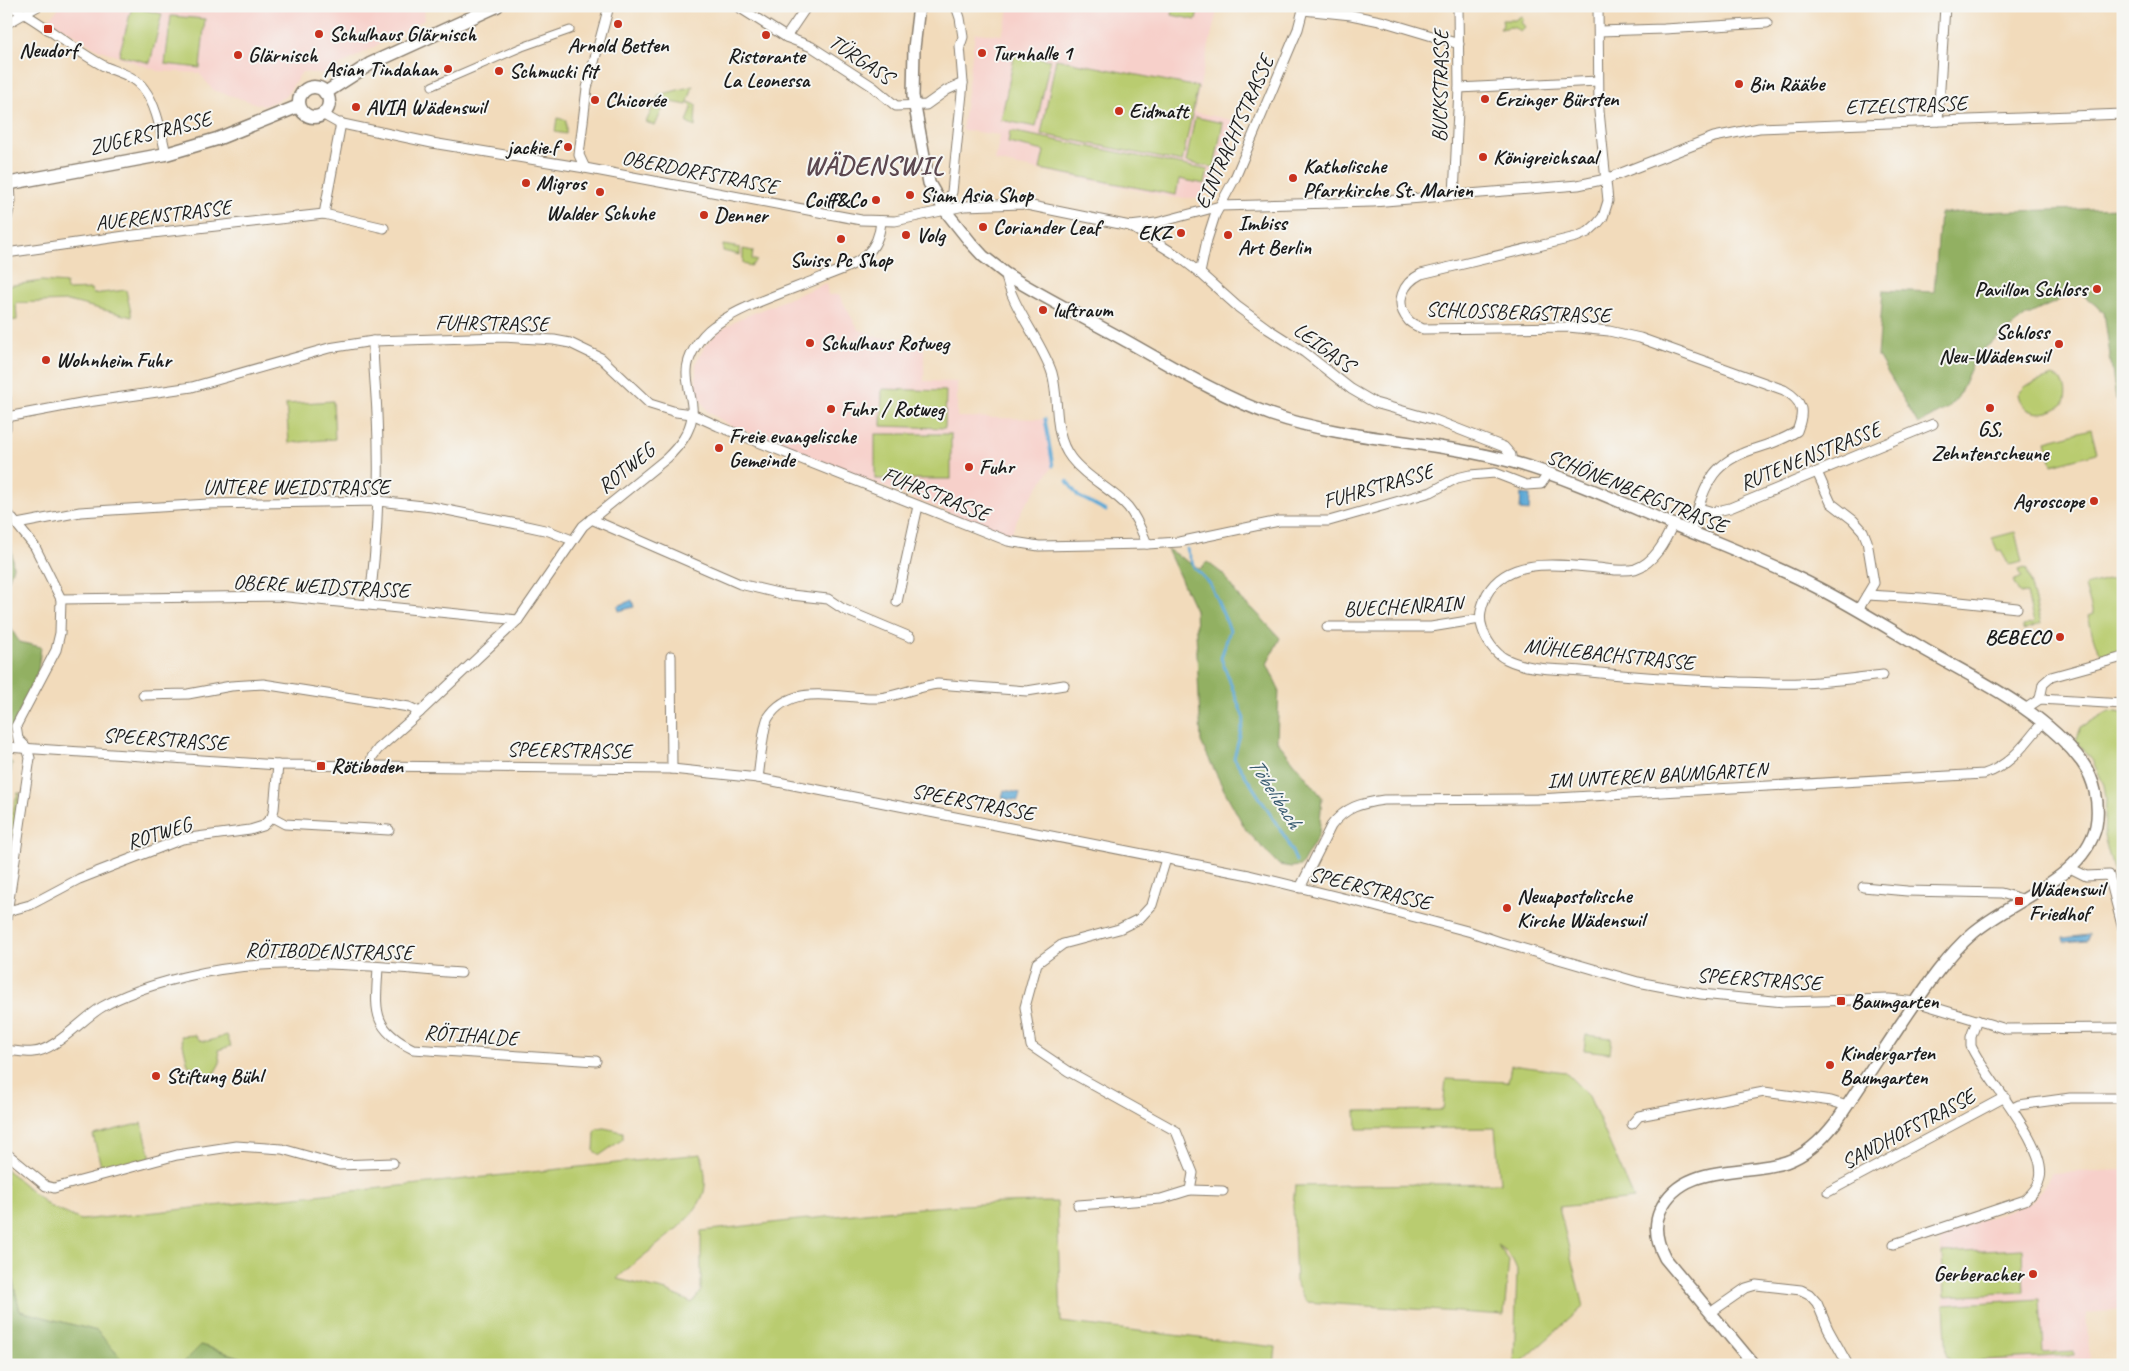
<svg xmlns="http://www.w3.org/2000/svg" width="2129" height="1371" font-family="Caveat,sans-serif">
  <style>
    .built { fill: #f7d0ca }
    .green { fill: #b9cc6f; stroke: #6a7446 }
    .forest { fill: #92b062; stroke: #57663f }
    .water { fill: #5da9d6; stroke: #3c6279 }
    .lines { fill: none; stroke-linecap: round; stroke-linejoin: round }
    .stream { stroke: #5da9d6; stroke-width: 3 }
    .pedestrian-casing { stroke: #877c6c; stroke-width: 9 }
    .minor-casing { stroke: #877c6c; stroke-width: 11 }
    .tertiary-casing { stroke: #877c6c; stroke-width: 14 }
    .secondary-casing { stroke: #877c6c; stroke-width: 15 }
    .pedestrian { stroke: #fff; stroke-width: 7 }
    .minor { stroke: #fff; stroke-width: 9 }
    .tertiary { stroke: #fff; stroke-width: 11 }
    .secondary { stroke: #fff; stroke-width: 12 }
    .poi-dot { fill: #c8321e; stroke: #f6f6f2; stroke-width: 2 }
    .labels { text-anchor: middle; dominant-baseline: central; stroke-width: 4; stroke-linejoin: round; paint-order: stroke }
    .poi-label { font-size: 21px; font-weight: bold; fill: #1c1c1c; stroke: #f6f6f2; text-anchor: start }
    .street-label { font-size: 21px; fill: #1c1c1c; stroke: #f6f6f2 }
    .water-label { font-size: 22px; font-style: italic; fill: #395b70; stroke: #f6f6f2 }
    .district-label { font-size: 26px; font-weight: bold; letter-spacing: 1px; fill: #5c4850; stroke: #f6f6f2 }
  </style>
  <rect width="100%" height="100%" fill="#f6f6f2"/>
  <filter id="ink" filterUnits="userSpaceOnUse"><feTurbulence type="fractalNoise" baseFrequency=".02" numOctaves="2"/><feDisplacementMap in="SourceGraphic" scale="10" xChannelSelector="R" yChannelSelector="G"/><feConvolveMatrix kernelMatrix="1 2 1 2 8 2 1 2 1" color-interpolation-filters="sRGB"/></filter>
  <filter id="wash" filterUnits="userSpaceOnUse"><feTurbulence type="fractalNoise" baseFrequency=".0096" numOctaves="4" result="noise"/><feDisplacementMap in="SourceGraphic" scale="20" xChannelSelector="R" yChannelSelector="G"/><feGaussianBlur stdDeviation="1.12" result="paint"/><feColorMatrix in="noise" values="0 0 0 0 0 0 0 0 0 0 0 0 0 0 0 0 0 1.4 0 .05"/><feComposite in="paint" operator="in"/></filter>
  <g filter="url(#wash)">
    <rect width="100%" height="100%" fill="#f2dbbb"/>
    <g class="built">
      <path d="M61,6h364l-1,14 -100,54 -22,-2 -17,25 -21,9 -51,-16 -14,-17 -41,-2 -60,-22 -50,-30z"/>
      <path d="M1010,6h208l-24,106 43,9 -34,77h-28l-180,-37 5,-26 -38,-5 13,-97 27,2z"/>
      <path d="M826,283l2,12h11l19,34 22,9h44v43l33,1v35l88,2 8,47 -32,45 -9,21 -9,2 -272,-108 -23,-14 -12,-20v-30l9,-16 13,-14 21,-13z"/>
      <path d="M2123,1170v140l-37,3 4,47 -56,5h-87l-7,-130 92,-33 19,-29z"/>
    </g>
    <g class="green">
      <path d="M1174,6h25l-3,14 -24,-5z"/>
      <path d="M132,7l30,7 -12,49 -31,-8z"/>
      <path d="M171,16l34,3 -5,49 -35,-4z"/>
      <path d="M1521,16l3,3 -3,3 4,5 -5,5c-8,-8 -12,-4 -20,-3l3,-4 -1,-5h13z"/>
      <path d="M1015,53l35,7 -14,67 -35,-7z"/>
      <path d="M1056,59l142,28 -16,75 -141,-28z"/>
      <path d="M693,86l-6,19 -21,-4 -11,25 -9,-4 13,-27z"/>
      <path d="M689,102l7,3 -1,22 -8,-4 5,-16 -3,-3z"/>
      <path d="M1195,117l28,6 -9,45 -28,-6z"/>
      <path d="M557,118l9,2v14l-11,-2z"/>
      <path d="M1010,131l198,39 -3,14 -26,-5 -3,16 -136,-26 4,-18 -36,-8z"/>
      <path d="M723,245l17,3v7l-17,-4z"/>
      <path d="M743,249l10,2 -1,8 5,2 -6,5 -8,-2z"/>
      <path d="M42,281l24,2 1,7 24,-1 2,5 33,-4 6,27 -64,-16 -52,2 1,17 -9,1 -2,-35z"/>
      <path d="M2052,376c13,3 17,16 11,28 -14,13 -41,13 -45,-10l8,-8z"/>
      <path d="M882,389l64,2 -1,37 -64,-2z"/>
      <path d="M333,401l2,38 -46,4 -3,-39z"/>
      <path d="M2091,429l6,24 -45,12 -6,-24z"/>
      <rect x="875" y="434" width="76" height="45"/>
      <path d="M2015,532l7,30 -13,3 -8,-14 -3,1 -6,-14z"/>
      <path d="M2025,568l2,2 14,54 -18,6v-4l11,-3 -7,-30 -7,1 -7,-13 9,-4 -3,-7z"/>
      <path d="M2123,576v77l-18,3c-12,-7 -13,-27 -17,-40l5,-2 -8,-28z"/>
      <path d="M2109,711l14,2v194l-19,-71 2,-37 -2,-14 -12,-25 -16,-19 5,-14z"/>
      <path d="M18,793h2l-14,92c0,-32 1,-62 12,-92z"/>
      <path d="M195,1035c8,12 21,3 32,0l4,11 -13,4 2,13 -9,16 -23,-14 -7,-29z"/>
      <path d="M1586,1035l26,3 -2,15 -26,-3z"/>
      <path d="M1511,1065l54,7 24,24 45,103 -75,8 24,100 -65,58h-4l3,-95c-4,-12 -9,-18 -20,-25l12,15 -5,55 -198,-13 -10,-19 -3,-78 2,-19 205,-3 -5,-55 -138,1 -1,-18 87,-1 3,-31 62,3z"/>
      <path d="M142,1123l9,35 -49,12 -9,-35z"/>
      <path d="M604,1128l19,4v7l-23,16 -6,-4 1,-19 3,-3z"/>
      <path d="M701,1154c3,12 6,26 3,38 -9,32 -65,63 -87,87l50,12 25,12 9,-12v-60c118,-13 237,-29 356,-29l4,120 215,25 -2,18h-1026l-1,-5 -46,-15 -20,20 -55,-1 -29,-33 -77,-20 -14,-58v-84l43,37 32,14z"/>
      <path d="M2022,1249l2,43 -80,4 -2,-43z"/>
      <path d="M2040,1299l3,54 31,-2v4l-125,7v-4h-2l-3,-53z"/>
    </g>
    <g class="forest">
      <path d="M2123,208v197l-7,-6 -12,-87 -26,-21 -52,25 -49,38 -19,43 -10,11 -30,16 -40,-68 5,-66 51,2 6,-79z"/>
      <path d="M6,539l5,5 2,23 -7,20z"/>
      <path d="M1167,549l33,20 7,-7 16,12 17,25 13,10 27,29 -13,26 12,25 -2,52 45,56 -3,37 -18,32 -10,1 -12,-2 -33,-35 -23,-42 -22,-46 -6,-132z"/>
      <path d="M6,590l2,33 11,19 22,5 -3,24 -28,62h-4z"/>
      <path d="M6,757l6,6 -6,42z"/>
      <path d="M6,1253l14,58 77,20 29,33 15,1h-135z"/>
      <path d="M201,1345l47,15v5h-67z"/>
    </g>
    <g class="water">
      <path d="M1521,494l9,1 -1,16 -9,-1z"/>
      <path d="M632,600l2,7 -15,4 -1,-5z"/>
      <path d="M1004,790l16,3 -2,8 -16,-3z"/>
      <path d="M2089,935l-1,5 -24,2 -1,-4z"/>
    </g>
    <g class="lines">
      <g class="stream">
        <path d="M2123,400l-2,5 2,9"/>
        <path d="M1045,419l8,47"/>
        <path d="M1067,481l11,15 28,15"/>
        <path d="M1187,549l7,18 16,17 20,46 -9,28 23,61 -10,39 53,82 9,21"/>
        <path d="M6,1353l1,4 14,8"/>
      </g>
    </g>
  </g>
  <g filter="url(#ink)">
    <g class="lines">
      <g class="pedestrian-casing">
        <path id="pedestrian" d="M432,86l90,-39 48,-17"/>
      </g>
      <g class="minor-casing">
        <g id="minor">
          <path d="M10,6c35,17 63,45 98,62 13,5 28,9 36,21 13,17 17,44 22,65"/>
          <path d="M737,6l49,31 26,10 60,39 24,20 30,-1 21,-15 16,-7"/>
          <path d="M1598,6l1,105 9,90 -5,16 -5,6 -10,9 -12,5 -155,37c-18,9 -28,29 -12,47 3,3 10,6 14,8l145,-2 41,4 31,7 144,52c19,11 21,21 13,41 -14,9 -30,14 -46,19 -46,16 -45,40 -61,81"/>
          <path d="M1303,10l48,5 34,7 74,22"/>
          <path d="M6,24l32,-18"/>
          <path d="M1599,31l65,-2 103,-6"/>
          <path d="M786,37l21,-31"/>
          <path d="M1459,88l139,-7"/>
          <path d="M322,114l16,9 94,20 153,25 276,52 34,1 69,-15 58,-2 108,22 26,-3 64,-17 153,-4 205,-17 28,-6 108,-42 45,-9 364,-14"/>
          <path d="M1938,121l7,-115"/>
          <path d="M585,168l-6,-13 8,-67 22,-82"/>
          <path d="M1454,196l5,-108 -1,-82"/>
          <path d="M944,209l8,-17 11,-109 -3,-37 3,-9 -3,-19 -4,-12"/>
          <path d="M324,214l17,-91"/>
          <path d="M6,222l5,-21 -1,-18"/>
          <path d="M1130,226l48,30 22,17 38,34 30,22 36,23 47,37 24,14 60,17 69,27 7,8v7"/>
          <path d="M6,253l119,-17 199,-22 60,14"/>
          <path d="M1200,273l7,-33 8,-25 20,-37 57,-135 6,-14 6,-23"/>
          <path d="M1006,274c3,29 36,68 46,99 8,28 0,60 19,85 15,20 41,31 57,49 9,11 14,25 19,37"/>
          <path d="M6,398v30"/>
          <path d="M7,417l74,-14 111,-16 137,-39 44,-7 129,-4 52,3 16,3 31,15 49,46 26,8 16,2 26,12 290,115 31,5 108,-2 32,-2 100,-21h50l102,-29 26,-14 13,-3 25,-2 31,12 15,-1 7,-10"/>
          <path d="M1817,472l14,31 22,17 10,11 4,10 7,42 -16,27"/>
          <path d="M1699,508l14,4 17,-4 203,-84"/>
          <path d="M6,511l29,36 26,52 -1,34 -4,17 -40,76 2,13 9,9 3,10 -24,162"/>
          <path d="M591,519l149,65 42,10 46,5 15,10 67,28"/>
          <path d="M17,524l63,-12 128,-8 170,-3 54,6 85,17 32,7 23,9"/>
          <path d="M1673,524c-8,18 -19,39 -38,45 -12,3 -26,0 -38,-1 -36,-3 -89,-12 -110,26 -5,10 -9,22 -5,33 3,12 13,27 24,32 22,11 51,10 75,12 52,6 105,9 158,11 20,0 41,2 61,1 27,-1 55,-5 83,-8"/>
          <path d="M1867,595l54,3 96,10"/>
          <path d="M61,599l217,-3 240,24"/>
          <path d="M897,602l21,-96"/>
          <path d="M369,604c9,-63 11,-127 8,-190 -1,-25 -4,-48 -4,-73"/>
          <path d="M1327,627h104l49,-8"/>
          <path d="M671,656l1,113"/>
          <path d="M143,695l45,-1 43,-8 32,-2 146,23 11,5"/>
          <path d="M2040,699l3,-15 8,-7 72,-20"/>
          <path d="M2025,709l15,-10 83,5"/>
          <path d="M6,747l272,18 394,4 86,9 491,97 106,26 116,31 29,10 138,40 63,12 83,8 105,-3 27,3 90,27 117,-1"/>
          <path d="M371,765l1,-8 6,-8 42,-37 98,-92 65,-94 84,-68c12,-12 23,-25 25,-42 2,-14 -5,-28 -5,-42 -1,-17 13,-38 27,-48 28,-21 78,-36 111,-50 13,-5 31,-11 41,-21 9,-8 14,-21 15,-34"/>
          <path d="M758,778c2,-12 5,-52 10,-60 24,-38 75,-18 111,-20 20,-2 39,-12 59,-14l89,7 37,-6"/>
          <path d="M272,817l13,7 104,6"/>
          <path d="M2070,868l16,8 23,-1 14,54"/>
          <path d="M1863,887l44,4 94,2 21,6"/>
          <path d="M1300,888l31,-62c14,-19 30,-23 53,-26l154,-1 446,-25c26,-8 41,-30 58,-51"/>
          <path d="M8,911l22,-6 49,-26 103,-40 68,-9 13,-4 9,-9 2,-8 4,-44"/>
          <path d="M378,967c-2,42 -8,61 35,82l183,12"/>
          <path d="M6,1050c9,1 18,3 27,2 22,-1 50,-34 69,-45 24,-14 53,-23 81,-30 92,-23 185,-11 278,-4"/>
          <path d="M2013,1108l6,-3 51,-7h53"/>
          <path d="M1632,1124l7,-8 125,-24 67,9 16,5"/>
          <path d="M6,1153l40,33 8,2 123,-33 59,-9 46,3 57,16 54,-2"/>
          <path d="M1190,1190l33,1"/>
          <path d="M1828,1192l177,-95"/>
          <path d="M1078,1205l83,-6 29,-9 3,-17 -17,-42 -108,-60 -37,-25 -6,-39 12,-44 26,-19 56,-15 20,-10 13,-14 14,-46"/>
          <path d="M1894,1244l131,-44c6,-6 13,-12 15,-22 8,-33 -56,-101 -69,-132v-9l6,-17"/>
          <path d="M1710,1313l36,-25 10,-3 45,5 8,4 8,9 11,26 20,36"/>
          <path d="M2104,1365l19,-2"/>
        </g>
      </g>
      <g class="tertiary-casing">
        <path id="tertiary" d="M919,6l-5,42 -1,48 16,87 15,26 27,34 12,13 23,18c40,25 83,46 124,69 46,26 92,54 142,72 77,26 159,25 237,46 51,14 100,36 149,57 53,23 109,43 160,70 37,19 73,42 109,63 53,30 118,61 155,111 13,18 18,42 14,64 -12,53 -85,74 -123,107 -29,25 -51,60 -72,91 -22,33 -43,66 -65,98 -13,17 -29,33 -50,40 -42,14 -105,0 -126,49 -7,16 -3,32 5,47l89,107"/>
      </g>
      <g class="secondary-casing">
        <g id="secondary">
          <circle cx="314" cy="102" r="15"/>
          <path d="M325,93l45,-29 127,-58"/>
          <path d="M6,184l160,-30 51,-15 82,-33"/>
        </g>
      </g>
      <use href="#pedestrian" class="pedestrian"/>
      <use href="#minor" class="minor"/>
      <use href="#tertiary" class="tertiary"/>
      <use href="#secondary" class="secondary"/>
    </g>
  </g>
  <g class="poi-dot">
    <circle cx="618" cy="24" r="5"/>
    <rect x="43" y="24" width="10" height="10" rx="2.5"/>
    <circle cx="319" cy="34" r="5"/>
    <circle cx="766" cy="35" r="5"/>
    <circle cx="982" cy="53" r="5"/>
    <circle cx="238" cy="55" r="5"/>
    <circle cx="448" cy="69" r="5"/>
    <circle cx="499" cy="71" r="5"/>
    <circle cx="1739" cy="84" r="5"/>
    <circle cx="1485" cy="99" r="5"/>
    <circle cx="595" cy="100" r="5"/>
    <circle cx="356" cy="107" r="5"/>
    <circle cx="1119" cy="111" r="5"/>
    <circle cx="568" cy="147" r="5"/>
    <circle cx="1483" cy="157" r="5"/>
    <circle cx="1293" cy="178" r="5"/>
    <circle cx="526" cy="183" r="5"/>
    <circle cx="600" cy="192" r="5"/>
    <circle cx="910" cy="195" r="5"/>
    <circle cx="876" cy="200" r="5"/>
    <circle cx="704" cy="215" r="5"/>
    <circle cx="983" cy="227" r="5"/>
    <circle cx="1181" cy="233" r="5"/>
    <circle cx="906" cy="235" r="5"/>
    <circle cx="1228" cy="235" r="5"/>
    <circle cx="841" cy="239" r="5"/>
    <circle cx="2097" cy="289" r="5"/>
    <circle cx="1043" cy="310" r="5"/>
    <circle cx="810" cy="343" r="5"/>
    <circle cx="2059" cy="344" r="5"/>
    <circle cx="46" cy="360" r="5"/>
    <circle cx="1990" cy="408" r="5"/>
    <circle cx="831" cy="409" r="5"/>
    <circle cx="719" cy="448" r="5"/>
    <circle cx="969" cy="467" r="5"/>
    <circle cx="2094" cy="501" r="5"/>
    <circle cx="2060" cy="637" r="5"/>
    <rect x="316" y="761" width="10" height="10" rx="2.5"/>
    <rect x="2014" y="896" width="10" height="10" rx="2.5"/>
    <circle cx="1507" cy="908" r="5"/>
    <rect x="1836" y="996" width="10" height="10" rx="2.5"/>
    <circle cx="1830" cy="1065" r="5"/>
    <circle cx="156" cy="1076" r="5"/>
    <circle cx="2033" cy="1274" r="5"/>
  </g>
  <g class="labels">
    <g class="poi-label">
      <text x="329" y="34">Schulhaus Glärnisch</text>
      <text x="618" y="45" text-anchor="middle">Arnold Betten</text>
      <text x="48" y="50" text-anchor="middle">Neudorf</text>
      <text x="992" y="53">Turnhalle 1</text>
      <text x="248" y="55">Glärnisch</text>
      <text x="766" y="56" text-anchor="middle">Ristorante<tspan x="766" dy="24">La Leonessa</tspan></text>
      <text x="438" y="69" text-anchor="end">Asian Tindahan</text>
      <text x="509" y="71">Schmucki fit</text>
      <text x="1749" y="84">Bin Rääbe</text>
      <text x="1495" y="99">Erzinger Bürsten</text>
      <text x="605" y="100">Chicorée</text>
      <text x="366" y="107">AVIA Wädenswil</text>
      <text x="1129" y="111">Eidmatt</text>
      <text x="558" y="147" text-anchor="end">jackie.f</text>
      <text x="1493" y="157">Königreichsaal</text>
      <text x="1303" y="166">Katholische<tspan x="1303" dy="24">Pfarrkirche St. Marien</tspan></text>
      <text x="536" y="183">Migros</text>
      <text x="920" y="195">Siam Asia Shop</text>
      <text x="866" y="200" text-anchor="end">Coiff&amp;Co</text>
      <text x="600" y="213" text-anchor="middle">Walder Schuhe</text>
      <text x="714" y="215">Denner</text>
      <text x="1238" y="223">Imbiss<tspan x="1238" dy="24">Art Berlin</tspan></text>
      <text x="993" y="227">Coriander Leaf</text>
      <text x="1171" y="233" text-anchor="end">EKZ</text>
      <text x="916" y="235">Volg</text>
      <text x="841" y="260" text-anchor="middle">Swiss Pc Shop</text>
      <text x="2087" y="289" text-anchor="end">Pavillon Schloss</text>
      <text x="1053" y="310">luftraum</text>
      <text x="2049" y="332" text-anchor="end">Schloss<tspan x="2049" dy="24">Neu-Wädenswil</tspan></text>
      <text x="820" y="343">Schulhaus Rotweg</text>
      <text x="56" y="360">Wohnheim Fuhr</text>
      <text x="841" y="409">Fuhr / Rotweg</text>
      <text x="1990" y="429" text-anchor="middle">GS,<tspan x="1990" dy="24">Zehntenscheune</tspan></text>
      <text x="729" y="436">Freie evangelische<tspan x="729" dy="24">Gemeinde</tspan></text>
      <text x="979" y="467">Fuhr</text>
      <text x="2084" y="501" text-anchor="end">Agroscope</text>
      <text x="2050" y="637" text-anchor="end">BEBECO</text>
      <text x="331" y="766">Rötiboden</text>
      <text x="2029" y="889">Wädenswil<tspan x="2029" dy="24">Friedhof</tspan></text>
      <text x="1517" y="896">Neuapostolische<tspan x="1517" dy="24">Kirche Wädenswil</tspan></text>
      <text x="1851" y="1001">Baumgarten</text>
      <text x="1840" y="1053">Kindergarten<tspan x="1840" dy="24">Baumgarten</tspan></text>
      <text x="166" y="1076">Stiftung Bühl</text>
      <text x="2023" y="1274" text-anchor="end">Gerberacher</text>
    </g>
    <g class="street-label">
      <text transform="translate(861 59) rotate(34)">TÜRGASS</text>
      <text transform="translate(1440 86) rotate(-89)">BUCKSTRASSE</text>
      <text transform="translate(1906 105) rotate(-2)">ETZELSTRASSE</text>
      <text transform="translate(1234 132) rotate(-66)">EINTRACHTSTRASSE</text>
      <text transform="translate(150 133) rotate(-14)">ZUGERSTRASSE</text>
      <text transform="translate(700 172) rotate(11)">OBERDORFSTRASSE</text>
      <text transform="translate(163 215) rotate(-7)">AUERENSTRASSE</text>
      <text transform="translate(1518 312) rotate(2)">SCHLOSSBERGSTRASSE</text>
      <text transform="translate(492 323) rotate(1)">FUHRSTRASSE</text>
      <text transform="translate(1324 347) rotate(36)">LEIGASS</text>
      <text transform="translate(1810 456) rotate(-22)">RUTENENSTRASSE</text>
      <text transform="translate(626 468) rotate(-39)">ROTWEG</text>
      <text transform="translate(1378 486) rotate(-16)">FUHRSTRASSE</text>
      <text x="296" y="487">UNTERE WEIDSTRASSE</text>
      <text transform="translate(1637 491) rotate(22)">SCHÖNENBERGSTRASSE</text>
      <text transform="translate(936 494) rotate(22)">FUHRSTRASSE</text>
      <text transform="translate(321 586) rotate(3)">OBERE WEIDSTRASSE</text>
      <text transform="translate(1403 606) rotate(-3)">BUECHENRAIN</text>
      <text transform="translate(1609 654) rotate(6)">MÜHLEBACHSTRASSE</text>
      <text transform="translate(165 739) rotate(4)">SPEERSTRASSE</text>
      <text transform="translate(569 750) rotate(1)">SPEERSTRASSE</text>
      <text transform="translate(1657 775) rotate(-3)">IM UNTEREN BAUMGARTEN</text>
      <text transform="translate(973 802) rotate(11)">SPEERSTRASSE</text>
      <text transform="translate(159 833) rotate(-17)">ROTWEG</text>
      <text transform="translate(1370 888) rotate(14)">SPEERSTRASSE</text>
      <text transform="translate(329 951) rotate(1)">RÖTIBODENSTRASSE</text>
      <text transform="translate(1759 979) rotate(4)">SPEERSTRASSE</text>
      <text transform="translate(471 1035) rotate(4)">RÖTIHALDE</text>
      <text transform="translate(1908 1129) rotate(-28)">SANDHOFSTRASSE</text>
    </g>
    <g class="water-label">
      <text transform="translate(1275 793) rotate(57)">Töbelibach</text>
    </g>
    <g class="district-label">
      <text x="874" y="165">WÄDENSWIL</text>
    </g>
  </g>
  <rect width="2129" height="1371" fill="none" stroke="#f6f6f2" stroke-width="25"/>
</svg>
